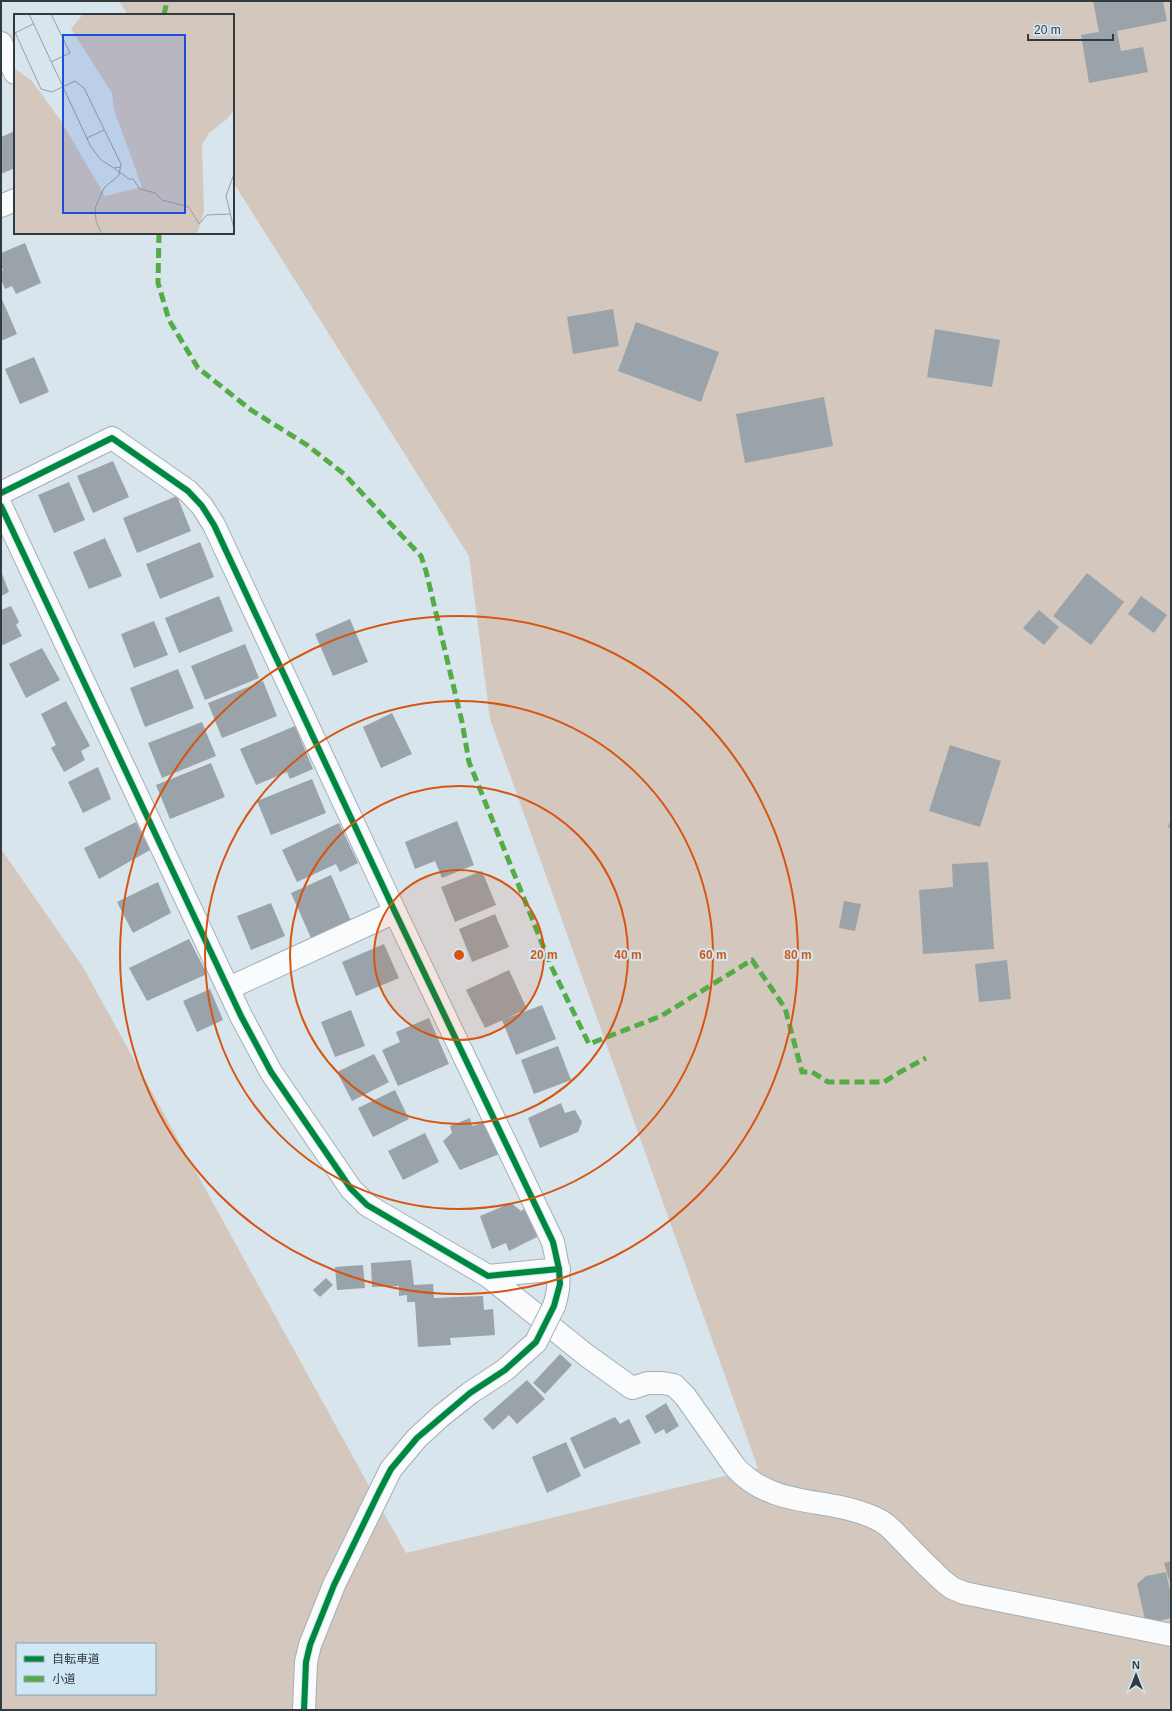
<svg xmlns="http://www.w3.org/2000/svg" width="1172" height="1711" font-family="Arial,'Noto Sans JP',sans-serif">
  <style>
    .green { fill: #d4c8be; fill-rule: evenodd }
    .building { fill: #99a3a9 }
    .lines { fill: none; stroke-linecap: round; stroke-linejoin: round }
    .minor-casing { stroke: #a5afb5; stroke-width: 24 }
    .minor { stroke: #f9fbfc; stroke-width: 22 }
    .minor-bridge-casing { stroke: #a5afb5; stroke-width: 24; stroke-linecap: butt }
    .minor-bridge { stroke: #f9fbfc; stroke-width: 22 }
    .quiet { stroke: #54ac46; stroke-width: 5; stroke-dasharray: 10 5; stroke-linecap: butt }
    .cycleway-casing { stroke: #d0e8f5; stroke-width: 8 }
    .cycleway { stroke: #00873e; stroke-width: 6 }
    .ring { fill: none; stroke: #d65611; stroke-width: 2 }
    .inset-road { fill: none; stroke: #95a1a7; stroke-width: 1 }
    .view { fill: #1d4ed8; fill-opacity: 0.15; stroke: #1d4ed8; stroke-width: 2 }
    .inset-edge { fill: none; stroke: #303a3f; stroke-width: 2 }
    .centre { fill: #d65611; stroke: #d0e8f5; stroke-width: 2 }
    .ring-label { font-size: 12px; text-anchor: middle; font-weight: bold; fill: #d65611; stroke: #d0e8f5; stroke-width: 4; stroke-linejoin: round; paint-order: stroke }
  </style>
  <rect width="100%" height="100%" fill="#d8e5ed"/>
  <path class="green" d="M119,1h1052v1709h-1170v-861l82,118 323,586 352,-85 -268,-749 -21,-163 -236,-374v-167h-105zM17,1644h138v50h-138z"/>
  <g class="building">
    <path d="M1093,1h70l4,20 -50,10 4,20 22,-4 5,25 -59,11 -8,-48 18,-3z"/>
    <path d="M15,131v37l-14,6v-37z"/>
    <path d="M25,243l16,40 -25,11 -4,-8 -7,3 -4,-10v-8l2,-1 -2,-5v-12z"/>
    <path d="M1,297l16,37 -16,7z"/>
    <path d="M613,309l6,37 -46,8 -6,-37z"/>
    <path d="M636,322l83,30 -18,50 -83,-31z"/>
    <path d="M935,329l65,11 -8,47 -65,-10z"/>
    <path d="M34,357l15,35 -29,12 -15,-35z"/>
    <path d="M824,397l9,49 -88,17 -9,-49z"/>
    <path d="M113,461l16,36 -36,16 -16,-37z"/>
    <path d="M69,482l16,38 -31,13 -16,-38z"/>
    <path d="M177,496l14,35 -54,22 -14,-35z"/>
    <path d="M105,538l17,38 -33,13 -16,-37z"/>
    <path d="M200,542l14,35 -54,22 -14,-35z"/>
    <path d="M1,571l8,21 -8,4z"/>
    <path d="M1087,573l37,29 -33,43 -38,-29z"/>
    <path d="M219,596l14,35 -54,22 -14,-35z"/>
    <path d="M1141,596l26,19 -13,18 -26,-19z"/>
    <path d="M11,606l8,16 -3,3 6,11 -21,10v-36z"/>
    <path d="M1039,610l20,17 -15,18 -21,-17z"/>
    <path d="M350,619l18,43 -35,14 -18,-42z"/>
    <path d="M154,621l14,34 -34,13 -13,-34z"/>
    <path d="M245,644l14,34 -54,22 -14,-34z"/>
    <path d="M42,648l18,32 -34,18 -17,-34z"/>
    <path d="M178,669l16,39 -49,19 -15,-39z"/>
    <path d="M263,681l14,35 -55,22 -14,-35z"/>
    <path d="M66,701l24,45 -9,5 4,9 -21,12 -13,-24 5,-3 -15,-31z"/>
    <path d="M392,713l20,41 -31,14 -18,-41z"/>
    <path d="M202,722l14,34 -54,22 -14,-35z"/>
    <path d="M295,726l18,43 -23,10 -3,-7 -31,13 -16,-36z"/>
    <path d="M950,745l51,16 -21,66 -51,-16z"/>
    <path d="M211,763l14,34 -55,22 -14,-34z"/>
    <path d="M98,767l13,32 -28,14 -15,-31z"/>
    <path d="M312,779l14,34 -55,22 -14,-34z"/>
    <path d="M1171,818v11l-3,-2z"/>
    <path d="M457,821l17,44 -32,13 -7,-17 -20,8 -10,-27z"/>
    <path d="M136,822l14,28 -51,29 -15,-31z"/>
    <path d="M339,823l19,40 -18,9 -4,-8 -39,18 -15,-32z"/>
    <path d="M988,862l6,87 -71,5 -4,-64 34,-3 -1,-23z"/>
    <path d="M482,871l14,34 -41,17 -14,-35z"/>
    <path d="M331,875l20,46 -40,17 -20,-45z"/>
    <path d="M158,882l13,31 -38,20 -16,-31z"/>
    <path d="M844,901l17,3 -6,27 -16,-3z"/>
    <path d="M271,903l14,33 -34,14 -14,-34z"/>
    <path d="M495,914l14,33 -37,15 -13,-33z"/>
    <path d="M189,939l18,35 -60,27 -18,-33z"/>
    <path d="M384,944l15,34 -43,18 -14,-34z"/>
    <path d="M1007,960l4,39 -32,3 -4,-38z"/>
    <path d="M509,970l18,39 -42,19 -19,-38z"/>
    <path d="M210,989l13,31 -26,12 -14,-31z"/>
    <path d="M542,1005l14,34 -40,16 -14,-35z"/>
    <path d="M351,1010l14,36 -30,11 -14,-35z"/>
    <path d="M429,1018l20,46 -51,22 -16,-36 18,-8 -4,-10z"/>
    <path d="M558,1046l13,34 -37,14 -13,-34z"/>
    <path d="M374,1054l15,28 -37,19 -15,-29z"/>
    <path d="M395,1090l14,29 -36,18 -15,-29z"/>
    <path d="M561,1103l4,10 10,-3 7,12 -4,10 -38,16 -12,-30z"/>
    <path d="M470,1118l2,8 13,-4 14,32 -39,16 -17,-29 9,-8 -2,-7z"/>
    <path d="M425,1133l14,29 -36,18 -15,-29z"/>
    <path d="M511,1203l10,8 6,-4 16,27 -34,17 -3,-8 -14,6 -12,-33z"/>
    <path d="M411,1260l3,25 19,-1 1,14 49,-2 1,14 9,-1 2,26 -45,3 1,7 -33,2 -3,-45h-8v-7l-8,1v-10l-27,1 -1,-24z"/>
    <path d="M363,1265l2,23 -28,2 -2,-23z"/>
    <path d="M326,1278l7,7 -13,12 -7,-7z"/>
    <path d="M560,1354l12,11 -27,29 -12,-11z"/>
    <path d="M527,1380l18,19 -28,25 -8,-9 -16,15 -10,-11z"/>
    <path d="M666,1403l13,23 -13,8 -2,-5 -9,5 -10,-18z"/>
    <path d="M615,1417l5,7 9,-5 12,24 -57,26 -14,-31z"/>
    <path d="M566,1442l15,34 -34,17 -15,-36z"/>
    <path d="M1171,1561v25l-7,-23z"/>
    <path d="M1166,1572l5,23v23l-25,6 -9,-40 9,-8z"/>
  </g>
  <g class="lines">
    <g class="minor-casing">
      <g id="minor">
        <path d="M1,43l14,30"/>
        <path d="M1,206l14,-6"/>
        <path d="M1,493l111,-55 76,53 14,15 12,19 181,387 158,330c5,24 9,40 1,64"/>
        <path d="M1,506l240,510 30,56 80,117 16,16 121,71 71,-7"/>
        <path d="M229,988l166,-76"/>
        <path d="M488,1276l98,79 46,33 16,-5h14l12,2 11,11 50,71c40,44 96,28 144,53 9,4 16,13 23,20 13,14 27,28 41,41l9,7 12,5 207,42"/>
        <path d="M304,1710l2,-48 4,-17 24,-60 57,-116 26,-31 24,-22 29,-23 35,-23 31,-28"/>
      </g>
    </g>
    <use href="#minor" class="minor"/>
    <g class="minor-bridge-casing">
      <path id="minor-bridge" d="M536,1342l18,-36"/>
    </g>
    <use href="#minor-bridge" class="minor-bridge"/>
    <g class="quiet">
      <path d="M164,15l3,-14"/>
      <path d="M159,233l-1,50 11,37 29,48 53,42 56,35 37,29 77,82 5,15 36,151 7,40 83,206 37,76 72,-28 91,-56 33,48 17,64h10l16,10h56l16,-10 26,-14"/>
    </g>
    <g class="cycleway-casing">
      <g id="cycleway">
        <path d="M1,493l111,-55 76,53 14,15 12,19 181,387 158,330 6,27 1,15 -6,22 -18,36 -31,28 -35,23 -53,45 -26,31 -12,23 -45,93 -24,60 -4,17 -2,48"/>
        <path d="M1,506l240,510 30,56 80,117 16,16 121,71 71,-7"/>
      </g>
    </g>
    <use href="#cycleway" class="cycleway"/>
  </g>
  <circle cx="459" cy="955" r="85" fill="#d65611" fill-opacity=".12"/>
  <g class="ring">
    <circle cx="459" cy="955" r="85"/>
    <circle cx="459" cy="955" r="169"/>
    <circle cx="459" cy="955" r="254"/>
    <circle cx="459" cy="955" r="339"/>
  </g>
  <g transform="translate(14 14)">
    <rect width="220" height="220" fill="#d8e5ed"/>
    <path d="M69,0h151v96l-7,9 -18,14 -7,12 2,67 -7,22h-183v-166l18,13 29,40 44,75 37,-9 -28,-77 -2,-17 -41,-64z" fill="#d4c8be"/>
    <path class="inset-road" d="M15,0l62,133 10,13 13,8 7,-1M0,16l27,59 11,3 23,-11 9,7 37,76 -2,11 -15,13 -9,20 1,13 6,13M1,19l18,-9M37,48l19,-9 -19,-39M73,124l17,-8M100,154l15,11h4l7,10 15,4 7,7 27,7 10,17 8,-9 23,-1M220,160l-8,22 8,33"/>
    <path class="view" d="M49,21h122v178h-122z"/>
    <rect width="220" height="220" class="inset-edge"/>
  </g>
  <circle cx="459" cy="955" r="6" class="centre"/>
  <g class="ring-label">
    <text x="544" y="959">20 m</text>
    <text x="628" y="959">40 m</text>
    <text x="713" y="959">60 m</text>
    <text x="798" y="959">80 m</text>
  </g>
  <rect width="1172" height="1711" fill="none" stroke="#303a3f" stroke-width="4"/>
  <rect x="16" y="1643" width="140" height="52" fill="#d0e8f5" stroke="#90a2ac"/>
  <rect x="24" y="1656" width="20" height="6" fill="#00873e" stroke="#90a2ac"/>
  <text x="52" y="1663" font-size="12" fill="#303a3f">自転車道</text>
  <rect x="24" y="1676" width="20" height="6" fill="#54ac46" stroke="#90a2ac"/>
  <text x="52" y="1683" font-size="12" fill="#303a3f">小道</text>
  <g transform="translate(1136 1675)" stroke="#d0e8f5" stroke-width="3" paint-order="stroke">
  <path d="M0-3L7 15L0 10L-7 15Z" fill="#303a3f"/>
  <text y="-6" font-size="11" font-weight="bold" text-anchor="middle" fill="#303a3f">N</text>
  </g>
  <path d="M1028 34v6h85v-6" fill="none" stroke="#303a3f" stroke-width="2"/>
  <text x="1034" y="34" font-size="12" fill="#303a3f" stroke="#d0e8f5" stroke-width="3" paint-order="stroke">20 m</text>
</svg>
